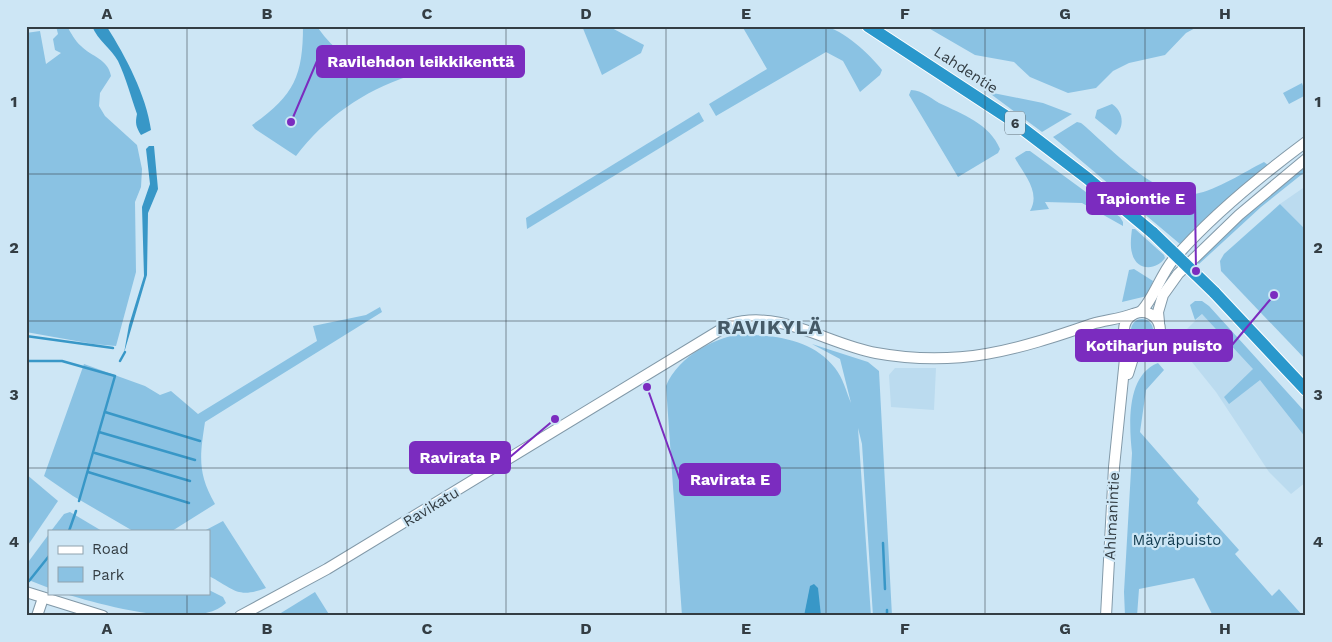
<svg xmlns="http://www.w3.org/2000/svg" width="1332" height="642" font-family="'Work Sans',sans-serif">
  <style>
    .built { fill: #bbdbef }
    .green { fill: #8ac2e3 }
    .water { fill: #3897c7 }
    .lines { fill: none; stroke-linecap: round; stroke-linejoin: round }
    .stream { stroke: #3897c7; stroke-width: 2.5 }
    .secondary-casing { stroke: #8299a8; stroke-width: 12 }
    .highway-casing { stroke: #fff; stroke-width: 14 }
    .secondary { stroke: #fff; stroke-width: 10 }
    .highway { stroke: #2a98cc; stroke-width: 12 }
    .highway-bridge-casing { stroke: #fff; stroke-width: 14; stroke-linecap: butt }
    .highway-bridge { stroke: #2a98cc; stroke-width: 12 }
    .grid { fill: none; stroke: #333d43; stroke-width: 1; stroke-opacity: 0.55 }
    .labels { text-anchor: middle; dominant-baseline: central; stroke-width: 4.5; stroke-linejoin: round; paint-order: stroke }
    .shield { fill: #cde6f5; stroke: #617078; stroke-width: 1 }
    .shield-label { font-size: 14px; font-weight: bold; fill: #333d43 }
    .street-label { font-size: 15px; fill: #333d43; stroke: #cde6f5 }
    .park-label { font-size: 15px; fill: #113a4e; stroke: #cde6f5 }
    .district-label { font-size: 20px; font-weight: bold; letter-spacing: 1px; fill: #455a67; stroke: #cde6f5 }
    .leader { fill: none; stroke: #7b2cbf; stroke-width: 2 }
    .callout-dot { fill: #7b2cbf; stroke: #cde6f5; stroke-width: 2 }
    .callout { fill: #7b2cbf; stroke: #7b2cbf; stroke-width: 2 }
    .callout-label { font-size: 16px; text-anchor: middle; font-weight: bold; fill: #fff }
    .neatline { fill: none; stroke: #333d43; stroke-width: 2 }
    .grid-label { font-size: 16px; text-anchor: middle; font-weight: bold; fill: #333d43 }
  </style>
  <rect width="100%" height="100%" fill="#cde6f5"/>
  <g class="built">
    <path d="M1306,186v44l-26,-26z"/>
    <path d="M1202,314l41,41 63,76v51l-15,12 -22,-22 -53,-80 -41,-51z"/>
    <path d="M895,368h41l-2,42 -43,-3 -2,-32z"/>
  </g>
  <g class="green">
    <path d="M56,26h11c4,7 8,15 14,20 11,11 27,13 30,30l-11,17 -1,13 6,10 32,29 5,24 -1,18 -6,15 1,70 -20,74 -23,-2 -67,-12v-299l14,-2 6,33 15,-11 -6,-3 -2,-11 5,-5z"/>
    <path d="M303,26h14c11,18 34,38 55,41 38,5 81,-7 119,-12l1,8c-27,3 -57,4 -83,13 -46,15 -84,42 -113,80l-41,-27 -3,-4c42,-29 51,-49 51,-99z"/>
    <path d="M582,26h26l36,19 -3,8 -39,22z"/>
    <path d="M742,26c26,0 56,-3 82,0 18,3 47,29 58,44l-2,5 -20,17 -17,-31 -17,-9 -110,64 -7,-12 58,-35z"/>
    <path d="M925,26h274l-13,7 -21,22 -36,8 -16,8 -17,17 -28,5 -38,-16 -16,-15 -39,-7z"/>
    <path d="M1302,83l4,12 -17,9 -6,-11z"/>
    <path d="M911,90c12,1 18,7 28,13 23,11 51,21 61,46l-2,4 -40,24 -49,-82z"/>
    <path d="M988,92l55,11 29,11 -30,18z"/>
    <path d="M1112,104c11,7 13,22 4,31l-21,-17 2,-8z"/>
    <path d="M699,112l5,9 -177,108 -1,-11z"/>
    <path d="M1077,122l4,1c28,23 77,78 114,71 22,-4 49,-22 69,-32l4,3 -88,79 -127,-107z"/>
    <path d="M1026,151h4l90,66 3,5v4l-41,-23 -37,-1 4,7 -19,2c11,-19 -6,-36 -15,-53z"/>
    <path d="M1306,166v5l-45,36 -62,57 -3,-2 45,-43z"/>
    <path d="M1280,204l26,26v130l-85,-89 -1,-10 4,-7z"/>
    <path d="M1132,229h3l29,26 1,3c-9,13 -29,13 -33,-5 -2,-7 -1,-16 0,-24z"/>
    <path d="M1134,269l19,12 -6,15 -25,6 7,-32z"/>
    <path d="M1195,301h7l7,5 97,107v25l-46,-58 -31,24 -5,-7 29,-28 -51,-55 -7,6 -5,-15z"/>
    <path d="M380,307l2,5 -177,110c-5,33 -8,51 10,82l-43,27h-39l-60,-35 -29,-20 40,-112 61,22 15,9 11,-4 27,23 119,-73 -4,-15 53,-11z"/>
    <circle cx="1142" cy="330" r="11"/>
    <path d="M748,332l-12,3c34,-1 76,3 99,33 8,10 11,23 16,35l-11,-44 -28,-15 56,18 11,9 13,245h-19l-11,-172 -4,-16 13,188h-189l-16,-230c13,-31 50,-49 82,-54z"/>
    <path d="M1158,363l6,7 -18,20 -6,42 59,67 -2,4 42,47 -4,4 37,42 7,-7 24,27h-90l-19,-38 -55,11 -2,27h-12l-1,-24 8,-139c-3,-28 -6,-78 26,-90z"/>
    <path d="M26,474l32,27 -32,47z"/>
    <path d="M70,512l32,19h-51l13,-17z"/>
    <path d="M223,521l43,67c-29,11 -32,1 -57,-12v-45h-5z"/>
    <path d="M49,534v54l-23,-9v-14z"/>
    <path d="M209,590l14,7 3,6c-30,29 -128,1 -164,-10h147z"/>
    <path d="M315,592l15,24h-54z"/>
  </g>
  <g class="water">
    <path d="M92,26l15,1c19,30 39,68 44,103l-10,5c-5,-8 -6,-12 -4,-21 -6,-17 -11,-36 -19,-53 -7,-13 -20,-20 -26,-35z"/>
    <path d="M149,146h5l4,43 -10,24 -1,62 -23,78 5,-28 15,-49 -2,-69 8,-23 -4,-35z"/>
    <path d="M814,584l4,4 3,28h-17l6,-30z"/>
  </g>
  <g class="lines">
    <g class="stream">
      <path d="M26,336l87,12"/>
      <path d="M26,361h36l53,15 -36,125"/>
      <path d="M120,361l5,-9"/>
      <path d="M105,412l95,29"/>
      <path d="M99,432l96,28"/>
      <path d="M95,453l95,28"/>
      <path d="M88,472l101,31"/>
      <path d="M69,531l7,-20"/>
      <path d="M883,543l2,46"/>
      <path d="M29,581l20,-25"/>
      <path d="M887,610v6"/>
    </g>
    <g class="secondary-casing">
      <g id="secondary">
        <circle cx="1142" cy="330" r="18"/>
        <path d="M1140,312c11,-8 21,-38 33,-52 38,-44 86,-83 133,-118"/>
        <path d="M1159,322l-1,-10 5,-17 15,-21 61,-59 67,-56"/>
        <path d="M1128,374l5,-16 10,-10"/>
        <path d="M26,592l77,24"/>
        <path d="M37,616l6,-18"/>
        <path d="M240,616l87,-47 403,-245c51,-15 97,20 146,29 82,15 141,-3 216,-29 13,-4 28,-5 41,-10"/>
        <path d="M1106,616l8,-149 13,-128"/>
      </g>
    </g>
    <g class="highway-casing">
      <g id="highway">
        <path d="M868,26l142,93 77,59 66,55"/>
        <path d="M1214,292l92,98"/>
      </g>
    </g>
    <use href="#secondary" class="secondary"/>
    <use href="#highway" class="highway"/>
    <g class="highway-bridge-casing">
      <path id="highway-bridge" d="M1153,233l61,59"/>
    </g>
    <use href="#highway-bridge" class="highway-bridge"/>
  </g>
  <path class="grid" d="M187,26v505M347,26v590M506,26v590M666,26v590M826,26v590M985,26v590M1145,26v590M26,174h1280M26,321h1280M26,468h1280M187,593v23"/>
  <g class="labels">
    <rect class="shield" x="1005" y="111.5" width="20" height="23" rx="4"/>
    <g class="shield-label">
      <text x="1015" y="123">6</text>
    </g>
    <g class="street-label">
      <text transform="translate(966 70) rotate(33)">Lahdentie</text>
      <text transform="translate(431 507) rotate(-31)">Ravikatu</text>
      <text transform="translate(1112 516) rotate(-87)">Ahlmanintie</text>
    </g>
    <g class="park-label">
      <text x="1177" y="540">Mäyräpuisto</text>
    </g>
    <g class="district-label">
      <text x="770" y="327">RAVIKYLÄ</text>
    </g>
  </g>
  <path class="leader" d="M291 122L317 61M1196 271L1195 198M1274 295L1232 345M555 419L510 457M647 387L680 480"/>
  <g class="callout-dot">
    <circle cx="291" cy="122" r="5"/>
    <circle cx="1196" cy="271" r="5"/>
    <circle cx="1274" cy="295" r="5"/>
    <circle cx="555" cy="419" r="5"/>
    <circle cx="647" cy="387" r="5"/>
  </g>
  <g class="callout">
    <rect x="317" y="46" width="207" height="31" rx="5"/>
    <rect x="1087" y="183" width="108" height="31" rx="5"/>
    <rect x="1076" y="330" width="156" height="31" rx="5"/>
    <rect x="410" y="442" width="100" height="31" rx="5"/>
    <rect x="680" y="464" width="100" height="31" rx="5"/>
  </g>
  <g class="callout-label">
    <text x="421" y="67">Ravilehdon leikkikenttä</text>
    <text x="1141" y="204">Tapiontie E</text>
    <text x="1154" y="351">Kotiharjun puisto</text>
    <text x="460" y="463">Ravirata P</text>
    <text x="730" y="485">Ravirata E</text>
  </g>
  <rect width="1332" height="642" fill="none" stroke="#cde6f5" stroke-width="55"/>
  <rect x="48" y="530" width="162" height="65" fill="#cde6f5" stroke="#8fa2ae"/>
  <rect x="58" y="546" width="25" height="8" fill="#ffffff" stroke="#8fa2ae"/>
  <text x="92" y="554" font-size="15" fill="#333d43">Road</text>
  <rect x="58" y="567" width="25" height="15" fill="#8ac2e3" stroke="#8fa2ae"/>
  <text x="92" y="580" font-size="15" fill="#333d43">Park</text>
  <rect x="28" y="28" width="1276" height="586" class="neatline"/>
  <g class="grid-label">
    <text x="107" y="19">A</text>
    <text x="267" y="19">B</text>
    <text x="427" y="19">C</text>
    <text x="586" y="19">D</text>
    <text x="746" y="19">E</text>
    <text x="905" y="19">F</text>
    <text x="1065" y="19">G</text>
    <text x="1225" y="19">H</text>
    <text x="14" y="107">1</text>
    <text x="1318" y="107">1</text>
    <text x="14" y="253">2</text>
    <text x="1318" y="253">2</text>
    <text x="14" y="400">3</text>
    <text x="1318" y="400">3</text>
    <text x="14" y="547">4</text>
    <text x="1318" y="547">4</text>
    <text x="107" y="634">A</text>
    <text x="267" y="634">B</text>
    <text x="427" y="634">C</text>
    <text x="586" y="634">D</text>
    <text x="746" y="634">E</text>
    <text x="905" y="634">F</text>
    <text x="1065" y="634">G</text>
    <text x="1225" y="634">H</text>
  </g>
</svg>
